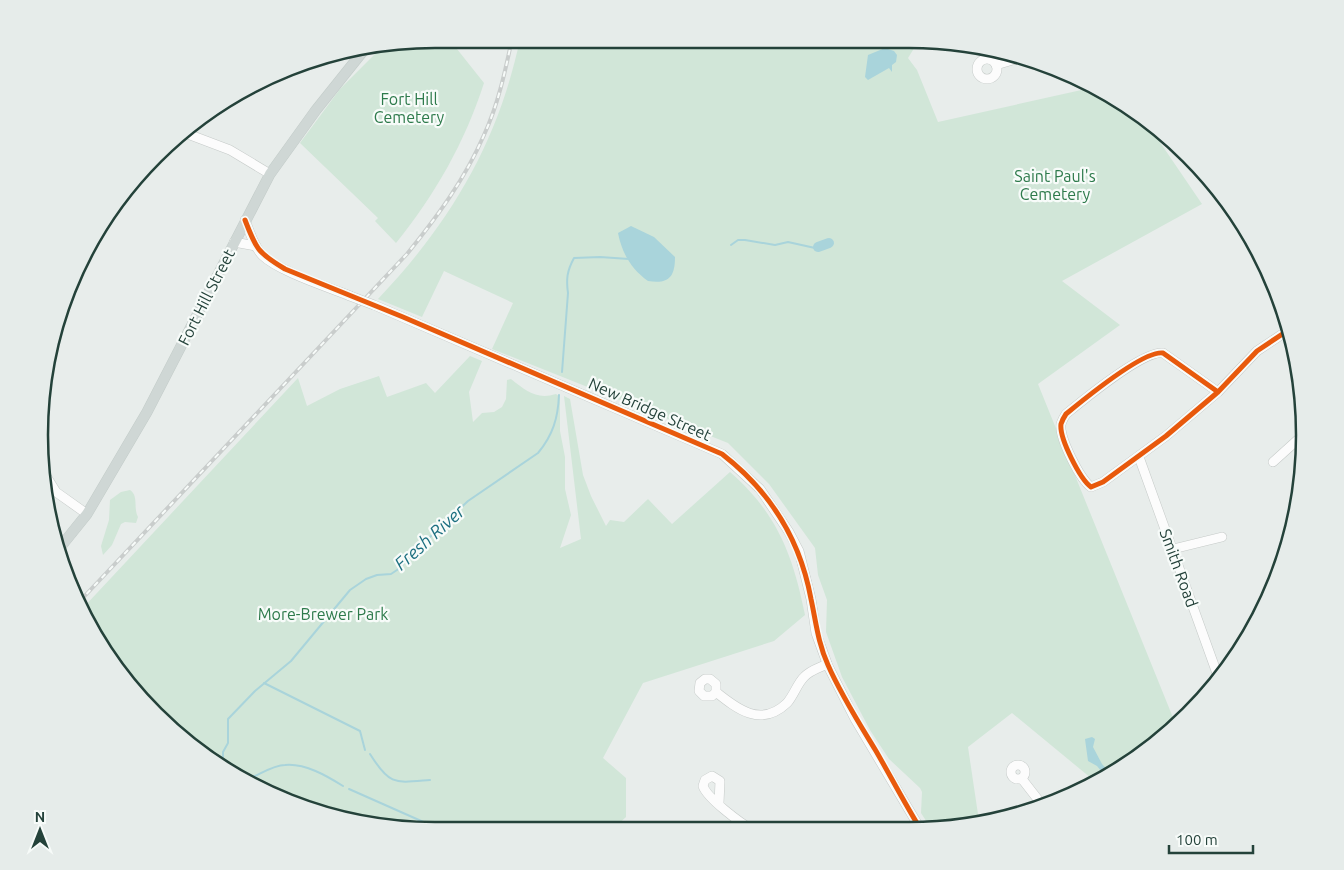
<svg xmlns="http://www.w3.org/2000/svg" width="1344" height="870" font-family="Ubuntu,sans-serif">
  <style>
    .green { fill: #d1e6d8 }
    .water { fill: #a9d4db }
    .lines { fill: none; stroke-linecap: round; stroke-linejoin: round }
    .stream { stroke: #a9d4db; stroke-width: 2 }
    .river { stroke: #a9d4db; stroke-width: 10 }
    .minor-casing { stroke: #c5cac8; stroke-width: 10 }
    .major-casing { stroke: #c3ccc9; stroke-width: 11 }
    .minor { stroke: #fcfcfc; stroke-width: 9 }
    .major { stroke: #cfd7d5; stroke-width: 10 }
    .rail-casing { stroke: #c9cdcc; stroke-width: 4 }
    .rail { stroke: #f7fbf9; stroke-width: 2; stroke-dasharray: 5.5; stroke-linecap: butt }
    .minor-bridge-casing { stroke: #c5cac8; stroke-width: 10; stroke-linecap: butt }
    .minor-bridge { stroke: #fcfcfc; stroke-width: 9 }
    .cycleway-casing { stroke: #f7fbf9; stroke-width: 8 }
    .cycleway { stroke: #e8590c; stroke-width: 5 }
    .labels { text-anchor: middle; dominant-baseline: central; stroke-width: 4.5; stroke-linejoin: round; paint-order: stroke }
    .park-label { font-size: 16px; fill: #2d7a4b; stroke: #f7fbf9 }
    .street-label { font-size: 16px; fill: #24423a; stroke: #f7fbf9 }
    .water-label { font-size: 18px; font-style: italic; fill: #1c6f80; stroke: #f7fbf9 }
    .rim { fill: none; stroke: #24423a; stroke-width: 2.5 }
  </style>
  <rect width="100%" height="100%" fill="#e8edeb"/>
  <g class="green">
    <path d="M435,39h14l35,44c-19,59 -49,112 -88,160l-21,-22 3,-3 -78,-75 40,-54 42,-42z"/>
    <path d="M520,39l398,3 -10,16 9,12 21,52 157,-35 63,42 -5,3 49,72 -140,77 58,44 -82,59 138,341 -26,24 -53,34 -85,-70 -44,34 11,74 -3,3 -44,6 -11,-17 1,-21 -2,-4 -31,-29 -19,-29 -28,-53 -16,-45 1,-32 -9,-25 -3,-27 -46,-64 -41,-41 -236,-94 21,-46 -69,-32 -22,46 -44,-18c72,-76 120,-156 142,-260z"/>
    <path d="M470,356l12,5 -13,31 4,30 9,-9 12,-1 8,-5 4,-8 1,-19 4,-1c15,12 26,21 45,15l4,3v34l5,26v32l6,26 -11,33 21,-9 -17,-143 6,3 13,76 8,21 15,30 4,-6 14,2 24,-23 24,25 58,-52c47,41 63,83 75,143l-31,26 -131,42 -40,75 23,20v39l-13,12 -229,-1 -101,-27 -109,-68 -82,-100 -10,-24 216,-231 9,28 33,-17 39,-13 8,21 39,-14 9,10z"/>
    <path d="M130,490c9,6 3,18 8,27l-2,6 -11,-1 -4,2 -9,21 -9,10 -2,-9 8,-26 1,-20 11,-8z"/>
  </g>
  <g class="water">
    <path d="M885,48l9,3 3,4 -1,7 -4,3v7l-3,-4 -21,12 -3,-3 3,-22z"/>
    <path d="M631,226l23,11 21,20c0,21 -7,27 -27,24 -17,-12 -26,-28 -30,-48z"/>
    <path d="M1092,737l3,2 -2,8 9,17 9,10 -5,3 -9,-11 -9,-5 -3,-22z"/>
  </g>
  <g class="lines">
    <g class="stream">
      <path d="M731,245l7,-5h7l30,5 13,-3 27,6"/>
      <path d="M562,372l6,-79c-2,-14 -1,-22 6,-35l26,-1 29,2"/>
      <path d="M264,683l96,48 5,19"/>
      <path d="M370,754c20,32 25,29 60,26"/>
      <path d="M223,763v-11l5,-9v-24l27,-28 36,-30 59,-71 16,-11 11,-4 14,-1 6,-4 42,-42 29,-27 70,-48c15,-18 20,-35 21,-58"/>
      <path d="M248,779c11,-4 25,-14 37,-14 20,-2 42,11 58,21"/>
      <path d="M349,789l88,39"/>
    </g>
    <path class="river" d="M818,247l11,-4"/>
    <g class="minor-casing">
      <g id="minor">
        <circle cx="987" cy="69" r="10"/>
        <path d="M996,65l20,-6"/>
        <path d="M185,133l45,17 40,24"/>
        <path d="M245,220c5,12 8,25 17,35 16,16 66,32 88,41"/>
        <path d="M234,242l22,4"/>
        <path d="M374,305l348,149 38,35 29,43 10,19 12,48 5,34 12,33 27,53 66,111"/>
        <path d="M1218,392l-55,-39c-19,-3 -80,47 -97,61 -2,3 -4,7 -5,10 -2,14 19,55 30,63l12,-5 63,-46 52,-44 39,-41 33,-22"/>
        <path d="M1139,457l80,222"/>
        <path d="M1273,462l31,-28"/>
        <path d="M46,476l10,16 31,22"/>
        <path d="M1173,549l49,-12"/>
        <path d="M716,692l-4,4h-8l-5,-5 1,-8 5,-4h5l6,5v8c21,17 45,36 71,11 7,-8 10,-19 17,-26 6,-7 15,-9 23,-13"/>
        <circle cx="1018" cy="772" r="7"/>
        <path d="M1022,779l21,27"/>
        <path d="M719,803l1,-22 -8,-5 -7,4 -2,6c4,12 37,37 50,44"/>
      </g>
    </g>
    <g class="major-casing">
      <path id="major" d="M58,550l29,-36 60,-102 123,-238 46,-64 48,-60"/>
    </g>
    <use href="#minor" class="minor"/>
    <use href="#major" class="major"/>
    <g class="rail-casing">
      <path id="rail" d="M79,602l328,-348c30,-37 58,-75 77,-119 14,-30 21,-63 28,-96"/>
    </g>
    <use href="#rail" class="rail"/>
    <g class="minor-bridge-casing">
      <path id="minor-bridge" d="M350,296l24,9"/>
    </g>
    <use href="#minor-bridge" class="minor-bridge"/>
    <g class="cycleway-casing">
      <g id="cycleway">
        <path d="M245,220c11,29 13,33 40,49l118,48 319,137c48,37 78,85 89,145 5,23 7,44 17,66 13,30 31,58 48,86 15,26 29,53 45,79"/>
        <path d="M1218,392l-55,-39c-19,-3 -80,47 -97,61 -2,3 -4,7 -5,10 -2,14 19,55 30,63l12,-5 63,-46 52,-44 39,-41 33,-22"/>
      </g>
    </g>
    <use href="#cycleway" class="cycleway"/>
  </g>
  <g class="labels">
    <g class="park-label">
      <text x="409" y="99">Fort Hill<tspan x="409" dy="18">Cemetery</tspan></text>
      <text x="1055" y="176">Saint Paul's<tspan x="1055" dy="18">Cemetery</tspan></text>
      <text x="323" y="614">More-Brewer Park</text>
    </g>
    <g class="street-label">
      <text transform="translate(206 297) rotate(-63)">Fort Hill Street</text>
      <text transform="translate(650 409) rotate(24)">New Bridge Street</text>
      <text transform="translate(1179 568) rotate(70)">Smith Road</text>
    </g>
    <g class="water-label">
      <text transform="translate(429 537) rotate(-42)">Fresh River</text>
    </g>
  </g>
  <path d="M0 0H1344V870H0ZM435 48H909A387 387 0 0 1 1296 435V435A387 387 0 0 1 909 822H435A387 387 0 0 1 48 435V435A387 387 0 0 1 435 48Z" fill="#e6ecea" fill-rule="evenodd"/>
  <path class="rim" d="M435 48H909A387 387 0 0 1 1296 435V435A387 387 0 0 1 909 822H435A387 387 0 0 1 48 435V435A387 387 0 0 1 435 48Z"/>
  <g transform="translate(40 830)" stroke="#f7fbf9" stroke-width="4" paint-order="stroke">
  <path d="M0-4L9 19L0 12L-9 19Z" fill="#24423a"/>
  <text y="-8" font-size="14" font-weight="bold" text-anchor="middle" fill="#24423a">N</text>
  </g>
  <path d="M1169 845v8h84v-8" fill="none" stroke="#24423a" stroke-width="2.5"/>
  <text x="1176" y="845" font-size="15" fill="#24423a" stroke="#f7fbf9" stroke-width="4" paint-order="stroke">100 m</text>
</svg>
